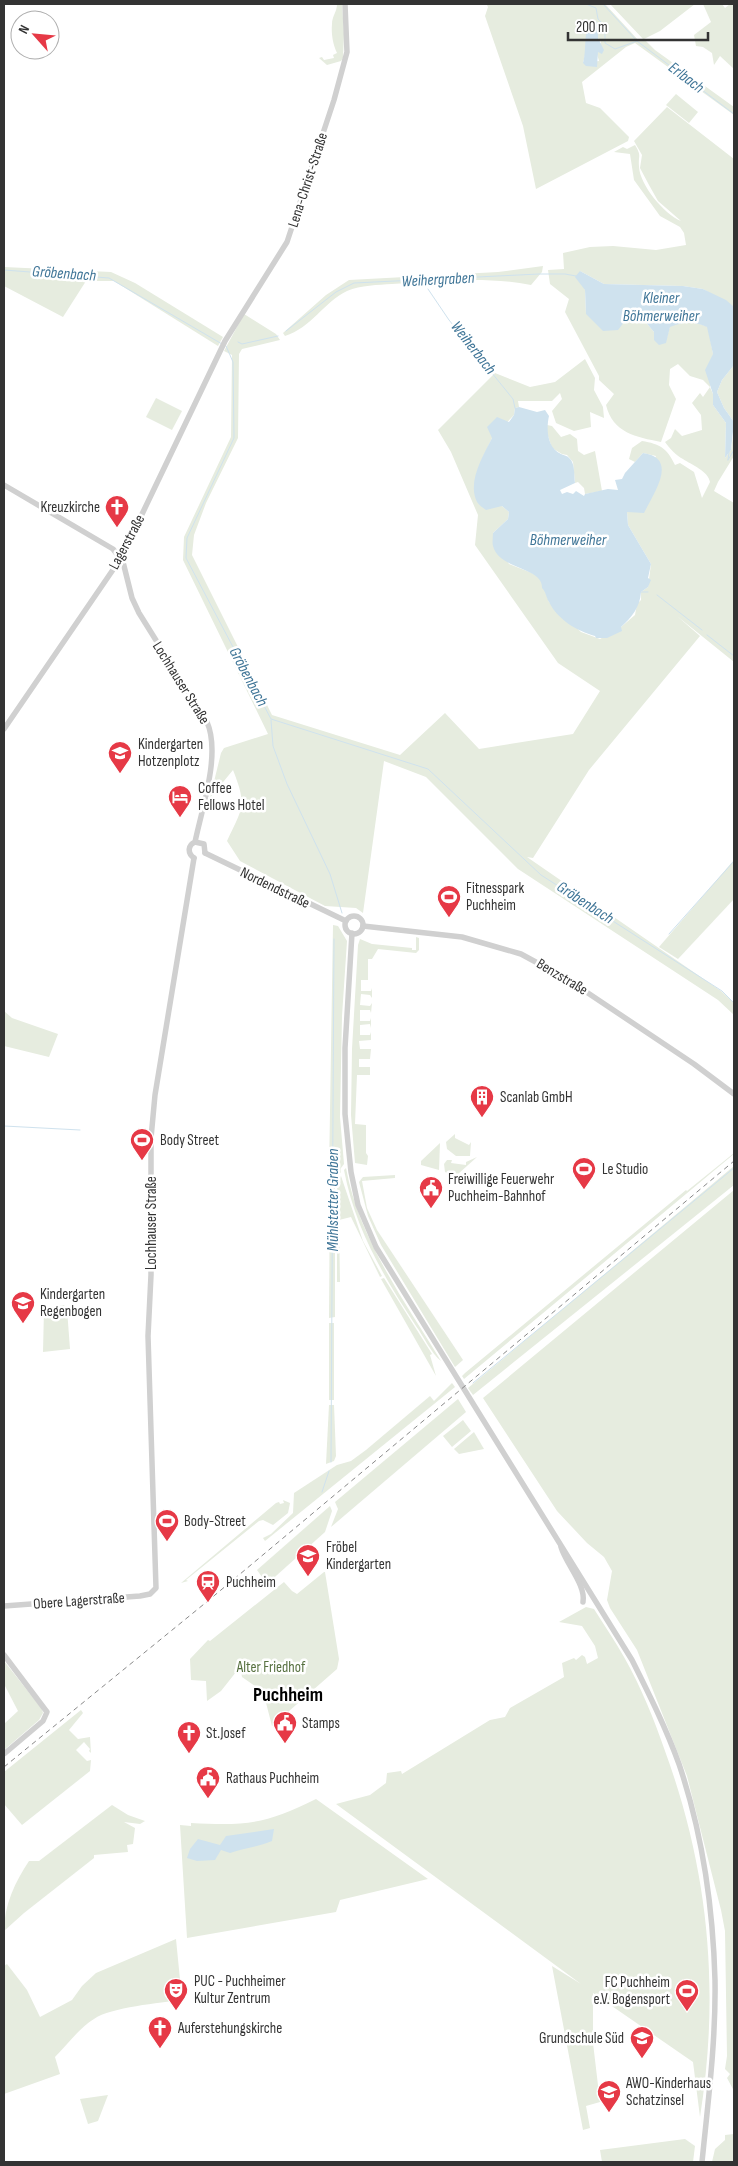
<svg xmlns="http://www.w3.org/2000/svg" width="738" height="2166" font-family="'Sofia Sans Condensed',sans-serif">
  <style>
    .green { fill: #e6ecdf; fill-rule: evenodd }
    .water { fill: #cfe2ee }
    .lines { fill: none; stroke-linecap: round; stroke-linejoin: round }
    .stream { stroke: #cfe2ee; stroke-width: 1 }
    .minor { stroke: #d0d0d0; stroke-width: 5.5 }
    .rail { stroke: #888; stroke-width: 1; stroke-dasharray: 5 4; stroke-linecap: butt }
    .labels { text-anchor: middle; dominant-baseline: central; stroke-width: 5; stroke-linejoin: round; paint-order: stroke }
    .street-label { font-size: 15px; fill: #333; stroke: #fff }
    .poi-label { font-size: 15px; fill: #333; stroke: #fff; text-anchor: start }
    .park-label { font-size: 15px; fill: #56703f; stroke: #fff }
    .water-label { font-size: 16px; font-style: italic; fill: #3f7597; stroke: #fff }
    .district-label { font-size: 20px; font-weight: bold; fill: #000; stroke: #fff }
  </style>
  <rect width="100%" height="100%" fill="#fff"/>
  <g class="green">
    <path d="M337,4h5l2,30 -1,24 -2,3 -14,4 -8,-7 3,-1 2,3 10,-2 -1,-3 4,-2c-4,-8 -6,-20 -5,-29 0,-8 5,-12 5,-20z"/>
    <path d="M480,4h125l34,37 4,-2 -33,-35h85l-35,27 -16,8 11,11 79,57v8l-99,-72 -9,4 -44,35 4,21 14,5 29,29 -1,4 -92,48 -13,-63 -38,-110 3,-9 -1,-2zM598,24v14l3,4 -4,12 2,7 -16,2 3,-12v-18z"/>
    <path d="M703,4h19l3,4 5,-4h4v65l-14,-13 -6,9 -2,-12 -9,-6 -7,-1 -2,-11 17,-13z"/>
    <path d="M676,94l22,18 -9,11 -23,-18z"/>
    <path d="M667,107l67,52v148l-31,-18 -20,-3 -79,-2 -24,-13 5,19 1,24 57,5 11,13 13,5 3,-11c15,-5 23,-5 38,1l5,27 -3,33 3,7v11l13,18 -1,35 6,-8 3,-21v27l-16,26 -4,9 20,12v159l-57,-46 23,20 -111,134 -56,88 -6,-1 194,134 13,12v12l-16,-15 -200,-131 -92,-92 -42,-16 -21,152 -7,-5 -31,-2 -85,-45 -13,-20c16,-34 20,-35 6,-71l-23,28 11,-45 3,-5 44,-14 -85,-174 1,-23 47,-100 1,-82 -8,-4 20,-37 32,20 4,6 -38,9 -3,5 -1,84 -32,65 -12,32 -2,20 80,160 128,40 45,-42 34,36 94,-15 27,-43 -42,-28 -83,-118 3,-30 -27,-63 -13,-22 57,-57 35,14 25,-5 30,-23 10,19 -1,12 9,17 1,11 -14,-6 1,15 -17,4 -18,-8 -4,-12 10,-12 -2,-6 -8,8h-34l1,6 -4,1 -1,7 -22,23 -9,19 19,49 7,6 -1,7 -15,14 16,31 28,11 5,7 7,20 32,30 19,7 21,-12 14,-12 2,-11 4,-4v-8l7,-5 3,-23 -23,-39 -1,-13 29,-56 -13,-3 -8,9 -6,-3 3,-11 10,-7c18,3 25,7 33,24l5,-2 14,9 8,26 8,-16c-2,-11 -18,-17 -27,-23 -6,-3 -14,-11 -18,-17l6,-4 4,-9 7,7 20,-6 -1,-15 -9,-12 8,-10 3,4 7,-10 -7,-7 -13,-4 -12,-12 -8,5 -1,16 7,14 -15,43c-25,-5 -48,-9 -55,-37l8,-11 -15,-14v-4l-34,-64 4,-13 -19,-15 -2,-14 16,-1 -1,-16 27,-6 23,-1 43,4 30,-5 -2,-12 -4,-6 -20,-11 -26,-36 -4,-26 -16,-2 9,-5 4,2 8,-4c7,12 3,9 4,22 1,18 25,47 42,54l-23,-20 -9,-16 -9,-17 2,-13 -8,-14z"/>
    <path d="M543,266l-1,6 -11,13c-45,-9 -93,-4 -139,-1 -14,1 -31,1 -45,7 -23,11 -36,37 -62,45l-2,-3 43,-38 23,-15 149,-8z"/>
    <path d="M4,267l107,5 24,11 88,54 -5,9 -104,-65h-28l-23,36 -59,-31z"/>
    <path d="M734,365v57l-10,-14 -7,-16 5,-12z"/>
    <path d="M156,398l26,13 -10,19 -26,-13z"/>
    <path d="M547,425l5,1 9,11 9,-3 7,5 1,12 6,4 11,-4 7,40 -17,3 -1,-6 -6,-6 -3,1 -2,-21 -6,-7 -5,-1 -10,-6 -6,-18z"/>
    <path d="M734,860v39l-56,60 -19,-12z"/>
    <path d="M333,925l5,1 9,15 -5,75 -2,101 4,47 -3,4v5l-12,1z"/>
    <path d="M416,937l3,1v12l-3,3 -38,-4 -6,10h-4v21h-7v11h10l1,-3v10l-2,-3 -9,-1 -1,11 10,1 2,-3 -1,10 -1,-3h-10v11h10l1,-3v10l-1,-4 -10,1v10h10l1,-3v8l-12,1 1,8h11l-1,10h-11v8h11v8h-13l-2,49 11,1v28l2,3 -1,9 -12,-2 -4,-48 1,-66 6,-104 2,-6 12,5 40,4v2h4z"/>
    <path d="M4,1011l8,7 46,16 -9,23 -45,-11z"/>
    <path d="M455,1134v4l14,7 2,-3 -1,14h-14l-9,-7 -1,-7z"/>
    <path d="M440,1143l-1,27 -18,-5v-4z"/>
    <path d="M734,1153v1l-270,225 -2,-3 3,-3 221,-183 1,1z"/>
    <path d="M477,1157l-19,17 1,4 -14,-6 -1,-8 3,-4h5l-1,3 15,2v-3z"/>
    <path d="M734,1166v19l-261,210 -5,-7z"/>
    <path d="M346,1168c13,71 58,132 95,193 -10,-8 -17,-24 -25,-35 -32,-49 -61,-97 -72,-156z"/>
    <path d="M395,1175v3l-33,3 5,27 10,22 86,130 -8,7 -74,-122 -13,-29 -9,-34 4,-5z"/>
    <path d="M333,1176l2,7v134l-6,1 1,-141z"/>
    <path d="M341,1176l22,65 19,35 -2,1 -29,-60 -12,3 1,62h-3v-99z"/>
    <path d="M734,1190v901l-7,-13 3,-4 -5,-5 2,-13 -2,-125 -4,-21 -34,-134 -50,-126 -27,-42 -3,-8 5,-29 -8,-14 -17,-14 -30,-32 -74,-113z"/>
    <path d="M384,1278l48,76 -2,1 6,21 -55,-97z"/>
    <path d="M64,1305l3,4 3,40 -27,3 1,-43z"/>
    <rect x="329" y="1323" width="5" height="77"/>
    <path d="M452,1383l3,4 -190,154 -2,-3 8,-4 22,-21 1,-20 43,-28 14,-4 15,-11 64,-54 4,5z"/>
    <path d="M458,1399l8,13 -135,115 7,-18 -3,-7z"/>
    <path d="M329,1405h5l2,51 -2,5 -8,3z"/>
    <path d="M463,1420l8,11 -19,16 -9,-11z"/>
    <path d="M474,1432l10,17 -25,5 -5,-5z"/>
    <path d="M283,1500l7,3 -2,10 -15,12 -10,-5 -4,1 -73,59 2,1 -7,2 95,-80 3,-1 1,2 4,-1z"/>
    <path d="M330,1506l2,5 -7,21 -58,52 -10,-14z"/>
    <path d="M324,1572h1l14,87 -2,10 -65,57 -7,-27 4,-3 -27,-19 -2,-10 -19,24 -14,10 -1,-20 -15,-1 -1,-21 18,-19 2,1 74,-59 8,9 5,3z"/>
    <path d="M586,1607l8,2c10,16 21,32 30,48 17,30 30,62 41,94 44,120 55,240 35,366l-7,-55 -100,-69v50l7,59 -14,4 4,22 -7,2 -31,-164 29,18 -245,-180 34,-9 16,-12 1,-10 14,-2 1,3 88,-54 15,-3 5,-9 54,-31 -2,-14 12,-5 2,2 6,-5 3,2 2,7 11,-6 -3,-12 -13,-20 -23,-4z"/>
    <path d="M4,1661l38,48 1,4 -4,7 -35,30v-26l14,-13 -14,-27z"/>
    <path d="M81,1710l2,3 -14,17 9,9 12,-2 1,16 -2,-2 1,-2 -6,-7 -8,8 11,11 4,-1 -1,11 -68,54 -18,-21v-32z"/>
    <path d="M316,1799l112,80 -88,21 -4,12 -149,26 -7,-113 11,1v-3c56,3 75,1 125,-24z"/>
    <path d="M112,1805l16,10 17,6 -5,3 -16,-2 11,6 -2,16 -6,1 1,7 -34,3v3l-70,55 -20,18c0,-26 11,-49 25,-70h10z"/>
    <path d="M176,1939l6,61c-22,3 -71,7 -88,19 -16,10 -26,25 -39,38l5,17 -56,20v-128l3,-2 20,26 13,27 32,-17 10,-14 14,-13z"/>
    <path d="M108,2095l-10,26 -10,3 -8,-25z"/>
    <path d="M734,2134v28h-22l3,-13 10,-9v-5z"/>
    <path d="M685,2139l10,7 -2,16h-91l-2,-12z"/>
  </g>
  <g class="water">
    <path d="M591,21h5l2,3v14l6,12 -2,4 -4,-2 -1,15 -11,-1 -3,-3c4,-13 0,-33 8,-42z"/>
    <path d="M580,271l24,13 79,2 20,3 23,11 8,7v58l-12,15 -5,12 7,16 10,14 -3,28 -6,8 1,-35 -13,-18v-11l-8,-24 8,-16 -6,-27c-14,-6 -22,-6 -37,0l-4,16 -7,2 -5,-5v-8l-11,-13 -15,-2 -10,13 -15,1 -17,-17 -1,-24 -10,-13z"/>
    <path d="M519,407l18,5 8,-2 4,6c-3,13 -2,32 12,38 5,2 7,2 10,6 4,6 3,16 4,23l-15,7 2,4 5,-2 6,2 3,-3 8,5 1,-2 23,-5 10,1 -3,-10 7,-1 3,-6 18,-20c36,5 11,40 1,60l-17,-1 1,13 23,39 -3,14 3,2 -3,7 -7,5c-1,15 -9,25 -20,35l1,4 -15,7h-11l-1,-2c-18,-5 -37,-16 -46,-34 -3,-5 -3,-10 -7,-14 1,-21 -43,-18 -49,-42 -1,-4 0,-9 0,-13l15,-14 1,-7 -7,-6 -16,4c-3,-2 -7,-5 -9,-8 -10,-20 6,-46 15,-64l-5,-11 10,-10 12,5 5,-7 1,-7z"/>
    <path d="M274,1829l-2,12c-14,6 -28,7 -42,12l-9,-3 -6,10 -18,1 -10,-3 3,-9 8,-10 22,6 6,-9z"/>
  </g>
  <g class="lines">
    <g class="stream">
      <path d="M586,4l10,4 2,11 7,7v17l10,6 22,-8 97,73"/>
      <path d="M603,4l34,37"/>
      <path d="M4,270l105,8 113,66"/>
      <path d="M428,289l21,31 64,79 2,9"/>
      <path d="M286,331l50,-39 18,-9 185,-9h26l11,2"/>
      <path d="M238,342l4,2 36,-8"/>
      <path d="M226,346l7,16 1,76 -47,100 -1,20 85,161 157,50 113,106 181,116 12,12"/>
      <path d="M728,460l1,-8"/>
      <path d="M728,460l6,-10"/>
      <path d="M641,592h7"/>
      <path d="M657,595l45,35"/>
      <path d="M707,635l27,21"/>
      <path d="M271,720l2,26 14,38 43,90 12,39"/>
      <path d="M669,934l65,-73"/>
      <path d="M4,1126l76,4"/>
      <path d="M473,1383l261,-215"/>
      <path d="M331,1462l3,-523"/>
      <path d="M322,1492l7,-21"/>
    </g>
    <g class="minor">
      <path d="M4,485l109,64 10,13 9,36 7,15 68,109c14,32 -5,86 -12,120 -7,3 -8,11 -1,16"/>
      <path d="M4,729l117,-171 104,-217 62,-99 47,-142 13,-48 -2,-48"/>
      <path d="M195,842l9,2 1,9"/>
      <path d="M205,853l141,68"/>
      <circle cx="354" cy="925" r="9"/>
      <path d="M363,926l99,11 59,17 46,25 127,85 40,30"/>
      <path d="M352,933l-7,115v66l6,58 7,33 18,42 256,413c17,34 34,68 47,104 23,68 34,144 36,216 1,61 -7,122 -13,182"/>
      <path d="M561,1547c5,17 25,38 22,55"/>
      <path d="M4,1606l136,-10 10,-2 6,-6 -8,-252 3,-61v-137l4,-43 39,-237"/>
      <path d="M4,1655l43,57 -4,9 -39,33"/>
    </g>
    <path class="rail" d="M4,1767l205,-167 525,-439"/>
  </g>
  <defs>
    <g id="church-pin" transform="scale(1.25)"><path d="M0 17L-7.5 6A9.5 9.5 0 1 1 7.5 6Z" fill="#e63946" stroke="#fff"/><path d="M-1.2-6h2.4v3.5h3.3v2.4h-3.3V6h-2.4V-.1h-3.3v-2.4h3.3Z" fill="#fff"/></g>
    <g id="school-pin" transform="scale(1.25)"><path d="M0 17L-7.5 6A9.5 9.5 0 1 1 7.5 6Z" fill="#e63946" stroke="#fff"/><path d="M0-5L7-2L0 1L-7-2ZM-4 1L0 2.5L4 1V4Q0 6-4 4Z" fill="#fff"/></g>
    <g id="hotel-pin" transform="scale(1.25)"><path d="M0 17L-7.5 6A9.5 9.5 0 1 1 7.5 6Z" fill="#e63946" stroke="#fff"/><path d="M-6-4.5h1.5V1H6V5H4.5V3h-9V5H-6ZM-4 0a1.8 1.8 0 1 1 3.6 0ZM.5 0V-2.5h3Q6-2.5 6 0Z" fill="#fff"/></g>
    <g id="stadium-pin" transform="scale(1.25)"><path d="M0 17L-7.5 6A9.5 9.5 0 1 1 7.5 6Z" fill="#e63946" stroke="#fff"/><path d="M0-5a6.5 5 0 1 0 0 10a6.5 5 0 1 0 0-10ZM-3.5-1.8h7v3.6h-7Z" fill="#fff"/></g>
    <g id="building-pin" transform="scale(1.25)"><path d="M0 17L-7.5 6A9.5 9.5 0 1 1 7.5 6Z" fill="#e63946" stroke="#fff"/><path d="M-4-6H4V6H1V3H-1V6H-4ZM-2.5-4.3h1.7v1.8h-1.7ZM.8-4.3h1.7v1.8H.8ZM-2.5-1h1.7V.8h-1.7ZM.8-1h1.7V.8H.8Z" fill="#fff"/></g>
    <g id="civic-pin" transform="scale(1.25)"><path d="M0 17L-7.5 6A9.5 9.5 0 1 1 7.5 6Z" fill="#e63946" stroke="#fff"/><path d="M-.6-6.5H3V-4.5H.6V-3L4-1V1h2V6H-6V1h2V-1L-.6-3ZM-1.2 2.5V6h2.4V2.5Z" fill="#fff"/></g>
    <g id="station-pin" transform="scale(1.25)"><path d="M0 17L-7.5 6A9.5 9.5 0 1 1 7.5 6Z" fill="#e63946" stroke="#fff"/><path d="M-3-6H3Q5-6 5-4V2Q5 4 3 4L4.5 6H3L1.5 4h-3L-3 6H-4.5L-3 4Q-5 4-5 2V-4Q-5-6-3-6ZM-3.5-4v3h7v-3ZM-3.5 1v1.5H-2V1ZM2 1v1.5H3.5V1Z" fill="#fff"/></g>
    <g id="theatre-pin" transform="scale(1.25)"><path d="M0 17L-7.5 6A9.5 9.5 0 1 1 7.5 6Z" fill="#e63946" stroke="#fff"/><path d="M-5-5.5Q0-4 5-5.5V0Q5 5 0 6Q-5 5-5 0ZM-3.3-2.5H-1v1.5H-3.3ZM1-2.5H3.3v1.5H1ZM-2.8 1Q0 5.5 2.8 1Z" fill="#fff"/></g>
  </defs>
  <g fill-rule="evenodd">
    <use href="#church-pin" x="117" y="507"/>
    <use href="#school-pin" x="120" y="753"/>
    <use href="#hotel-pin" x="180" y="797"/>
    <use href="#stadium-pin" x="449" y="897"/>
    <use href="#building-pin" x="482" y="1097"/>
    <use href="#stadium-pin" x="142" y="1140"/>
    <use href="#stadium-pin" x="584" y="1169"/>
    <use href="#civic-pin" x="431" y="1188"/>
    <use href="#school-pin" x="23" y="1303"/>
    <use href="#stadium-pin" x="167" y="1521"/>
    <use href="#school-pin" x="308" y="1556"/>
    <use href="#station-pin" x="208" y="1582"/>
    <use href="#civic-pin" x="285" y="1723"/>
    <use href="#church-pin" x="189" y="1733"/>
    <use href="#civic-pin" x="208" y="1778"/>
    <use href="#theatre-pin" x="176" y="1990"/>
    <use href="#stadium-pin" x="687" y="1991"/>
    <use href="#church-pin" x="160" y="2028"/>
    <use href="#school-pin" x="642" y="2038"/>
    <use href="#school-pin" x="609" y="2092"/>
  </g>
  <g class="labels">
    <g class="street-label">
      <text transform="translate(308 180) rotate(-72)">Lena-Christ-Straße</text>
      <text transform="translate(127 542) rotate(-62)">Lagerstraße</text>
      <text transform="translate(181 683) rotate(58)">Lochhauser Straße</text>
      <text transform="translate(275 888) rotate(26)">Nordendstraße</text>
      <text transform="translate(562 977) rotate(31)">Benzstraße</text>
      <text transform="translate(151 1223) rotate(-90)">Lochhauser Straße</text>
      <text transform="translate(79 1601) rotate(-4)">Obere Lagerstraße</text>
    </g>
    <g class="poi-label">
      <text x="100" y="507" text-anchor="end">Kreuzkirche</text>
      <text x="138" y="744">Kindergarten<tspan x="138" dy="17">Hotzenplotz</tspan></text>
      <text x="198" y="788">Coffee<tspan x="198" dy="17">Fellows Hotel</tspan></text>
      <text x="466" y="888">Fitnesspark<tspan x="466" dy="17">Puchheim</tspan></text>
      <text x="500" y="1097">Scanlab GmbH</text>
      <text x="160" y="1140">Body Street</text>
      <text x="602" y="1169">Le Studio</text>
      <text x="448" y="1179">Freiwillige Feuerwehr<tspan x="448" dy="17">Puchheim-Bahnhof</tspan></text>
      <text x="40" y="1294">Kindergarten<tspan x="40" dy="17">Regenbogen</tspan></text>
      <text x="184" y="1521">Body-Street</text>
      <text x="326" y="1547">Fröbel<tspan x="326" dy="17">Kindergarten</tspan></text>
      <text x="226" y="1582">Puchheim</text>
      <text x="302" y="1723">Stamps</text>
      <text x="206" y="1733">St.Josef</text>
      <text x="226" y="1778">Rathaus Puchheim</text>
      <text x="194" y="1981">PUC - Puchheimer<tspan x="194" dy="17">Kultur Zentrum</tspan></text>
      <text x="670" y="1982" text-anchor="end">FC Puchheim<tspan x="670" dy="17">e.V. Bogensport</tspan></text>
      <text x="178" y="2028">Auferstehungskirche</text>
      <text x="624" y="2038" text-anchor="end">Grundschule Süd</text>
      <text x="626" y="2083">AWO-Kinderhaus<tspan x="626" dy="17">Schatzinsel</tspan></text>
    </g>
    <g class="park-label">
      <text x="271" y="1667">Alter Friedhof</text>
    </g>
    <g class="water-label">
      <text transform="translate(686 78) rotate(37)">Erlbach</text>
      <text transform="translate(64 274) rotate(4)">Gröbenbach</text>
      <text transform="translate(438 280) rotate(-3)">Weihergraben</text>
      <text x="661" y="298">Kleiner<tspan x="661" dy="18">Böhmerweiher</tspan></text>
      <text transform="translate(473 348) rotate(52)">Weiherbach</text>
      <text x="568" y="540">Böhmerweiher</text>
      <text transform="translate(248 677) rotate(62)">Gröbenbach</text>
      <text transform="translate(585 903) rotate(33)">Gröbenbach</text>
      <text transform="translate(333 1200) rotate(-90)">Mühlstetter Graben</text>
    </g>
    <g class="district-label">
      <text x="288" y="1695">Puchheim</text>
    </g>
  </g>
  <rect width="738" height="2166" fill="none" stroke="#333333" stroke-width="10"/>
  <g transform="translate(35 35) rotate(297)"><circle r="24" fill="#ffffff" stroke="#adadad"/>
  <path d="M0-4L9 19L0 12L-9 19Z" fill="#e63946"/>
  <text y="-8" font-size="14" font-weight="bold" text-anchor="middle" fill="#333333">N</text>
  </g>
  <path d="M568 32v8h140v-8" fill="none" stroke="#333333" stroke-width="2.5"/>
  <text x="576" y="32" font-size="15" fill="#333333" stroke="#ffffff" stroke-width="4" paint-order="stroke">200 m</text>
</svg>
